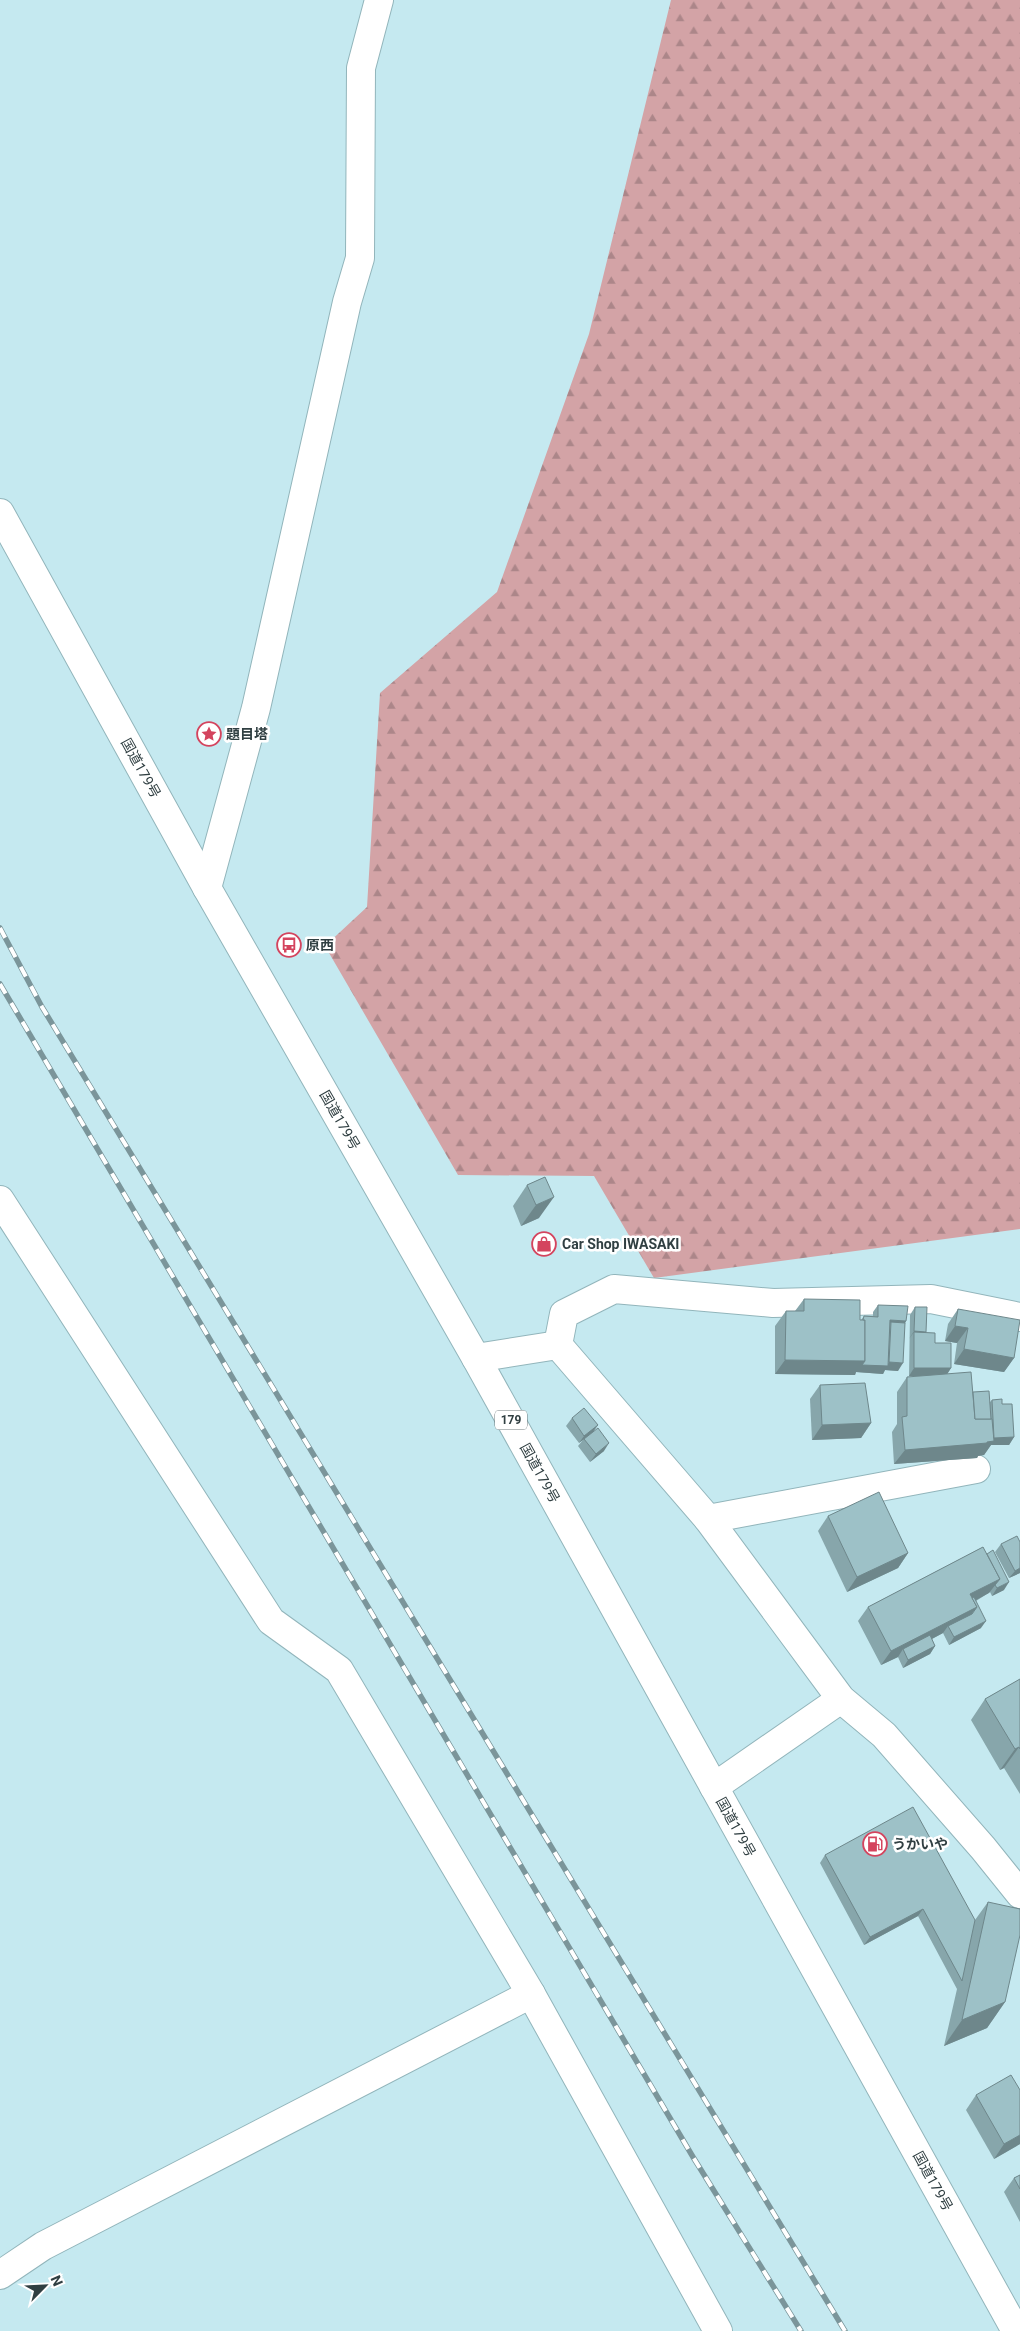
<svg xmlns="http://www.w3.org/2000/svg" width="1020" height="2331" font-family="Roboto,'Noto Sans JP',sans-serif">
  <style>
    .forest { fill: url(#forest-firs) }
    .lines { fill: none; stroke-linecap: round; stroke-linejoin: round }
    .minor-casing { stroke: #92b5bb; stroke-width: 30 }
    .highway-casing { stroke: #92b5bb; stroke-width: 30 }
    .minor { stroke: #fff; stroke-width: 28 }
    .highway { stroke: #fff; stroke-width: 28 }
    .rail-casing { stroke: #7b959a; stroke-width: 5.5 }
    .rail { stroke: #fff; stroke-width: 4; stroke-dasharray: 11; stroke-linecap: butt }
    .wall { fill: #87a6ab }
    .shaded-wall { fill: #6e878b }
    .building { fill: #9dc1c7; stroke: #6e878b }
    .labels { text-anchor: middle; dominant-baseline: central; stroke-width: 5; stroke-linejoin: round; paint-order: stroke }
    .shield { fill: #fff; stroke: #6e797b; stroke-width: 1 }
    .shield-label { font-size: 12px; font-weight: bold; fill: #303f42 }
    .poi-label { font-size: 14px; font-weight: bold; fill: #303f42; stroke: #fff; text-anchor: start }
    .street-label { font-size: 14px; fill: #303f42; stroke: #fff }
  </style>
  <defs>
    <pattern id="forest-firs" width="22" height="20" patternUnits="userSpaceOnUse" patternTransform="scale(1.25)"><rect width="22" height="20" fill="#d3a3a6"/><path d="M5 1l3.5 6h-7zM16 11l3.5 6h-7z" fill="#ac8689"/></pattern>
  </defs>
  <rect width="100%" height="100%" fill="#c5e9f0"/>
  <path class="forest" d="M671,0h349v1229l-366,49 -60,-102 -136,-1 -133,-229 42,-39 13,-214 117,-101 92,-258z"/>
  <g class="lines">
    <g class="minor-casing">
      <g id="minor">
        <path d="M207,888l49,-180 91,-406 13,-44 1,-190 18,-68"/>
        <path d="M0,1200l271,421 68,49 192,324 187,337"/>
        <path d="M558,1345l6,-31 50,-25 159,14 158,-4 89,18"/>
        <path d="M476,1358l82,-13 150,174 133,180 43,36 99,113 37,46"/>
        <path d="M708,1519l268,-50"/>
        <path d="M714,1787l127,-88"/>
        <path d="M0,2275l43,-29 488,-252"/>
      </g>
    </g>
    <g class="highway-casing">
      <path id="highway" d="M0,513l207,375 269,470 540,973"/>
    </g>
    <use href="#minor" class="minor"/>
    <use href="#highway" class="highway"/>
    <g class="rail-casing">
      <g id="rail">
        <path d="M0,928l42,79 803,1324"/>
        <path d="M0,984l693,1173 108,174"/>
      </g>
    </g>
    <use href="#rail" class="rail"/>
  </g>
  <g class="wall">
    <path d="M545,1177l-6,41 -18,8 -8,-20 14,-21z"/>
    <path d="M804,1299l56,21h1l3,-4h9v-4l5,-7 28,16 -1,3 -7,47 -13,-1 -2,4 -27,-2 -1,3 -80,-1v-48l11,-15h9z"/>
    <path d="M915,1307l10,26 10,10 16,25 -4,6 26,18 17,10 2,-2 10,4 12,33 -5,8h-18l-7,10 -6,1 -1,2 -83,6 -2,-32 5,-8v-32l10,-15 15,-1h-13l1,-61z"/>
    <path d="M958,1309l56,49 -10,14 -50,-8 3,-21 -12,-2 3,-17z"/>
    <path d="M820,1385l51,38 -10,15 -49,2 -2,-41z"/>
    <path d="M572,1418l26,7 -5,7 11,19 -14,11 -12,-16 5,-6 -4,3 -13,-17z"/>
    <path d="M828,1516l80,37 -10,15 -51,24 -29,-61z"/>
    <path d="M1020,1542v31l-11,5 -14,-26 6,-8z"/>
    <path d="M983,1547l21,43 -12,6 -2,-4 -14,9 5,27 -32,17 -6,-12 -11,6 3,7 -5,8 -27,14 -5,-11 -17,8 -23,-44 10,-14z"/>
    <path d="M1020,1679v115l-16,-26 -4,2 -29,-50 14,-21z"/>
    <path d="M825,1855l150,65 13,-18 17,100 -18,26 -43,18 13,-57 -39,-73 -54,29 -44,-82z"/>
    <path d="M1020,2090v54l-26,15 -28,-49 10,-15z"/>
    <path d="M1020,2175v47l-16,-30 10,-14z"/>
  </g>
  <g class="shaded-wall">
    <path d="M554,1197l-15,21 -18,8 15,-21z"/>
    <path d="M890,1320l16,1 -5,8 -10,-7 -4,6z"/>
    <path d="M955,1326l13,2 -11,15 -12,-2z"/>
    <path d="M914,1331l12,1 -6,7 -6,-7 -5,7z"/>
    <path d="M964,1349l50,9 -10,14 -50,-8z"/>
    <path d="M785,1360l80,1 22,5 2,-4 14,1 -5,8 -13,-1 -2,4 -27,-2 -1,3 -80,-1z"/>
    <path d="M914,1368h37l-5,8h-37z"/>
    <path d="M871,1423l-10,15 -49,2 10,-15z"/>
    <path d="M598,1425l-6,8 -13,10 5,-7z"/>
    <path d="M1014,1437l-5,8h-18l-7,10 -6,1 -1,2 -83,6 11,-14 82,-8 7,-4z"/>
    <path d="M609,1443l-5,8 -14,11 6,-8z"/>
    <path d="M908,1553l-10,15 -51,24 10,-15z"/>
    <path d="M1020,1568v5l-11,5 6,-7z"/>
    <path d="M1000,1579l-11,14 -22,12 3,-11z"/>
    <path d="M1009,1582l-5,8 -12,6 5,-8z"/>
    <path d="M977,1607l-11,14 -18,5 -5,7 -38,20 -2,-4 -5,8 -17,8 10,-14z"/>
    <path d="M986,1621l-5,7 -32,17 5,-8z"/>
    <path d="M935,1646l-5,8 -27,14 5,-8z"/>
    <path d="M1019,1747l-15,21 -4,2 15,-21z"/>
    <path d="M923,1909l-5,7 -54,29 6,-8z"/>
    <path d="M1005,2002l-18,26 -43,18 18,-26z"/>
    <path d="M1020,2135v9l-26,15 10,-15z"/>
  </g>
  <g class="building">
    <path d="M545,1177l9,20 -18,8 -9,-20z"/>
    <path d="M804,1299l56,1v20h5v41l-80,-1 1,-49h18z"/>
    <path d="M878,1305l30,1 -2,15 -16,-1 -2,46 -26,-1 3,-4v-41h-2l1,-4 14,1z"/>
    <path d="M915,1307h12l-1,25 -12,-1z"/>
    <path d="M958,1309l62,11 -6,38 -50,-9 4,-21 -13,-2z"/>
    <path d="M891,1322l14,1 -2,40 -14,-1z"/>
    <path d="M914,1332l21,1v10h16v25h-37z"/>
    <path d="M971,1372l4,47h17l2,22 -7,1v1l-82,7 -3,-33 5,-1v-39z"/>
    <path d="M865,1383l6,40 -49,2 -2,-40z"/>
    <path d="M989,1391l2,28h-16l-2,-27z"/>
    <path d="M1002,1399v5h10l2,33 -20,1 -2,-38z"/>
    <path d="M584,1408l14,17 -14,11 -12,-18z"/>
    <path d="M598,1428l11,15 -13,11 -12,-15z"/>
    <path d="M879,1492l29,61 -51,24 -29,-61z"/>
    <path d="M1017,1536l3,6v26l-5,3 -14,-27z"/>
    <path d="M983,1547l17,32 -30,15 7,13 -86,44 -23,-44z"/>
    <path d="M993,1550l16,32 -12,6 -2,-3 5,-6 -13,-25z"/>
    <path d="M974,1597l12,24 -32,16 -6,-11 24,-12 5,-7 -5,-9z"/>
    <path d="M930,1635l5,11 -27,14 -5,-11z"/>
    <path d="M1020,1679v70l-1,-2 -4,2 -30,-50z"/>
    <path d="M913,1807l62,113 -13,61 -39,-72 -53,28 -45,-82z"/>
    <path d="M988,1902l32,7v26l-15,67 -43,18z"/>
    <path d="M1011,2075l9,15v45l-16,9 -28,-49z"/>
    <path d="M1020,2175v14l-6,-11z"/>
  </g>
  <defs>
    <g id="sight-ring" transform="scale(1.25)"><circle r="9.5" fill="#fff" stroke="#d4445e" stroke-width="1.5"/><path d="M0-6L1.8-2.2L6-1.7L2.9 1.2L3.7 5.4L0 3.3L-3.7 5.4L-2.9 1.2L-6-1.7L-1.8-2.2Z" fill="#d4445e"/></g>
    <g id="bus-ring" transform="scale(1.25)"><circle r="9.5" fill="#fff" stroke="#d4445e" stroke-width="1.5"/><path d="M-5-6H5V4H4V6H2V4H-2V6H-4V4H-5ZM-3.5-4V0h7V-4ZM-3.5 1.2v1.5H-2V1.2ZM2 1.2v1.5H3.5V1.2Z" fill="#d4445e"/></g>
    <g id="shop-ring" transform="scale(1.25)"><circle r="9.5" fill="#fff" stroke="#d4445e" stroke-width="1.5"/><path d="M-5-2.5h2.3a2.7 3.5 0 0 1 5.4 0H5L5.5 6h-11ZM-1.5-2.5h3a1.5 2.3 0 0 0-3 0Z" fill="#d4445e"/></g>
    <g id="fuel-ring" transform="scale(1.25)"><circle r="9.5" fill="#fff" stroke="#d4445e" stroke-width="1.5"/><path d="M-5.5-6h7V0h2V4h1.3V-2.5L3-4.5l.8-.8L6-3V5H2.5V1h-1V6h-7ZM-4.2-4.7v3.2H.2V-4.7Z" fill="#d4445e"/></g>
  </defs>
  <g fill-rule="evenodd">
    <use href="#sight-ring" x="209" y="734"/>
    <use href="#bus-ring" x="289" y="945"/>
    <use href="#shop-ring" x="544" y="1244"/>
    <use href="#fuel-ring" x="875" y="1844"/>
  </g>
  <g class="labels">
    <rect class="shield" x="495" y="1410.5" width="32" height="19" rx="4"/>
    <g class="shield-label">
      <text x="511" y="1420">179</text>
    </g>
    <g class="poi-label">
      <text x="226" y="734">題目塔</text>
      <text x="306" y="945">原西</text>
      <text x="562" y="1244">Car Shop IWASAKI</text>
      <text x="892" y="1844">うかいや</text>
    </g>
    <g class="street-label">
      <text transform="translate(141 768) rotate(61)">国道179号</text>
      <text transform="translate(340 1120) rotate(60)">国道179号</text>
      <text transform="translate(540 1473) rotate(61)">国道179号</text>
      <text transform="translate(736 1827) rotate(61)">国道179号</text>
      <text transform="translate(933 2181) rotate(61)">国道179号</text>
    </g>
  </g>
  <g transform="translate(45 2286) rotate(66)" stroke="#ffffff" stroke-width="4" paint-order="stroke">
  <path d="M0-4L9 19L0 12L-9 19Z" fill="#303f42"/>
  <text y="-8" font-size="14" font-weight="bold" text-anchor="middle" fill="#303f42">N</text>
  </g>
</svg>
